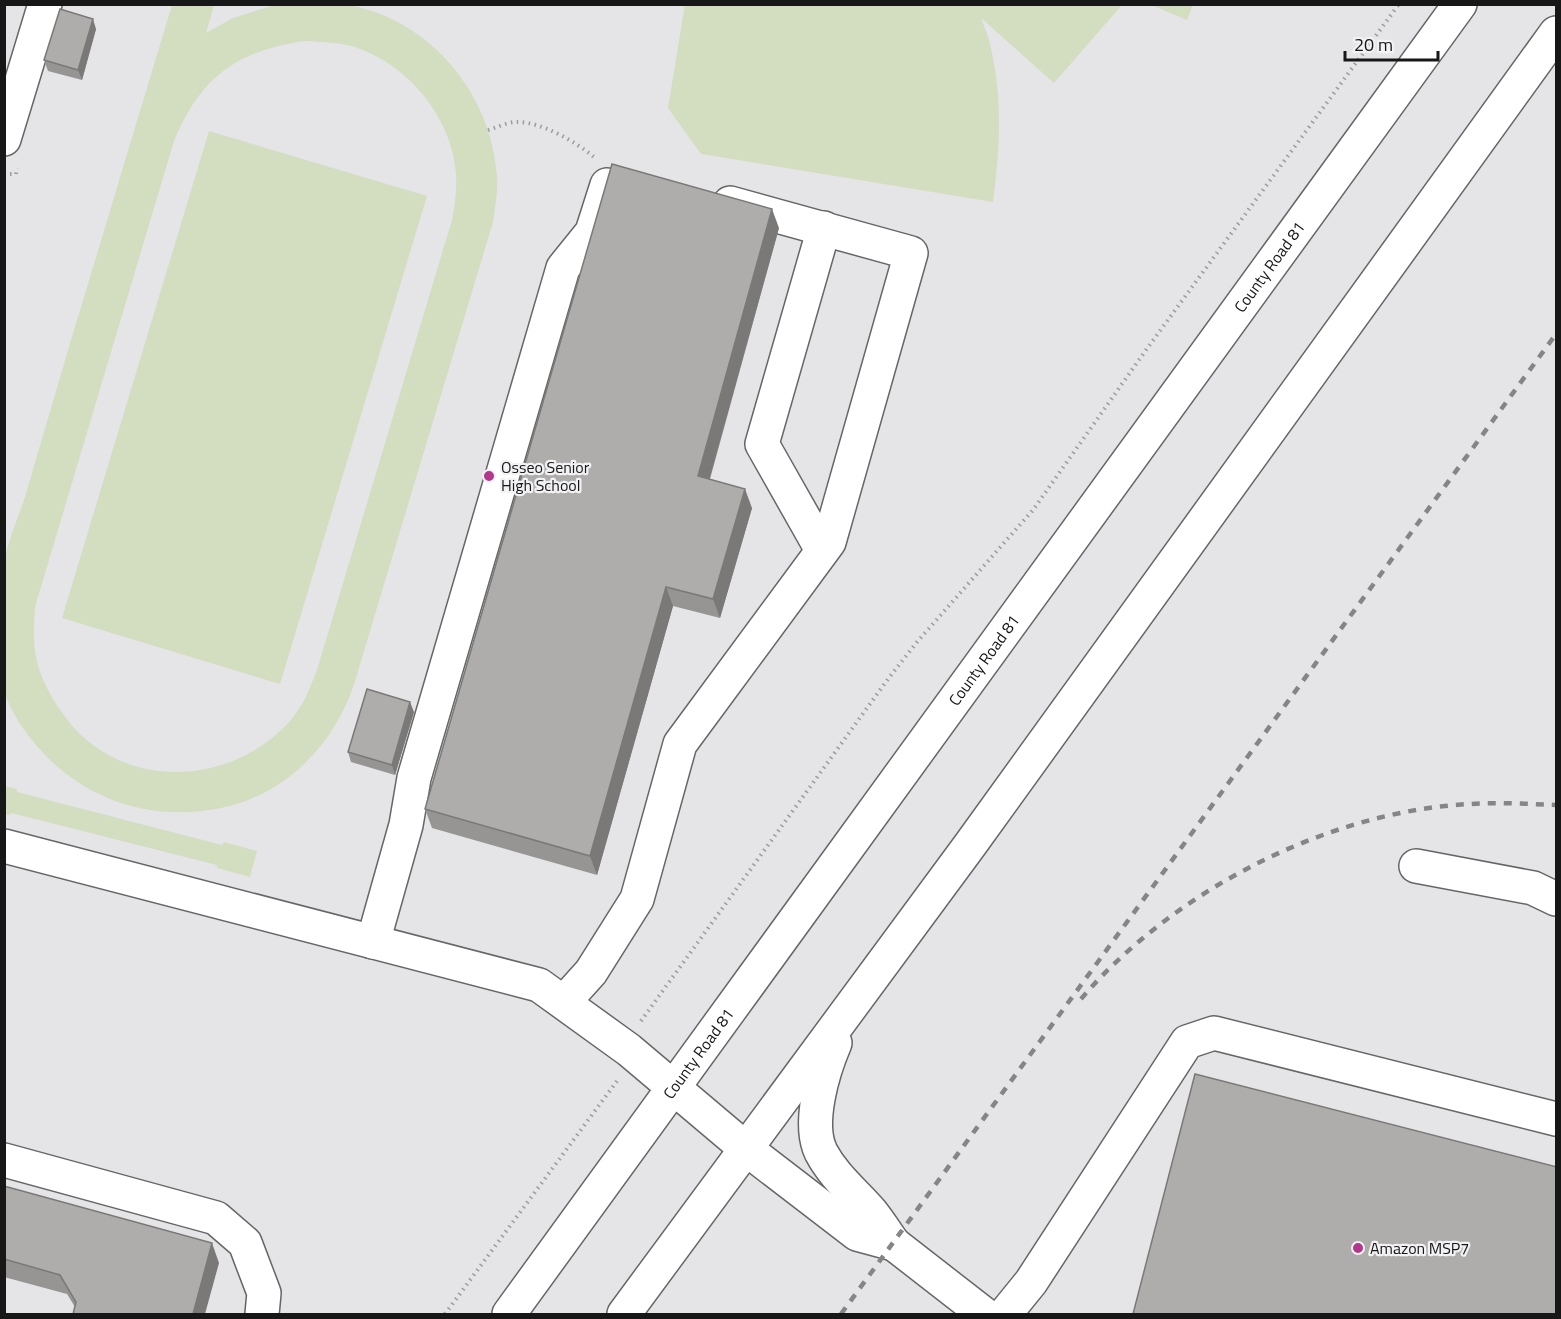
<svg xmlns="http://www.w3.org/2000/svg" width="1561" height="1319" font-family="'Titillium Web',sans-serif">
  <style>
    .pitch { fill: #d3ddc0; fill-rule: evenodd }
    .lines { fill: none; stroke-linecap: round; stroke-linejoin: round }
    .minor-casing { stroke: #656668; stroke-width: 36 }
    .highway-casing { stroke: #656668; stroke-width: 36 }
    .path { stroke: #9c9c9e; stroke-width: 4; stroke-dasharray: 1.5 4.5; stroke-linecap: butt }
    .minor { stroke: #fff; stroke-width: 33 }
    .highway { stroke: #fff; stroke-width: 33 }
    .rail { stroke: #858587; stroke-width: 4.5; stroke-dasharray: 8 8; stroke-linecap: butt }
    .wall { fill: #969593 }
    .shaded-wall { fill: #7a7978 }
    .building { fill: #afadab; stroke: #7a7978; stroke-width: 1.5 }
    .poi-dot { fill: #b2388b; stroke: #f2f2f5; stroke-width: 2 }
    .labels { text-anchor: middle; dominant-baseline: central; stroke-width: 4.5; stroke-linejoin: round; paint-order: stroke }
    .street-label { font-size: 16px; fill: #171718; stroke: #f2f2f5 }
    .poi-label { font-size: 16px; fill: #171718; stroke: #f2f2f5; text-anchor: start }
  </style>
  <rect width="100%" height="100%" fill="#e5e5e8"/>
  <g class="pitch">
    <path d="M277,4c22,0 51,-3 73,1 81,16 142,89 147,172 1,15 -2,30 -4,45l-138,459c-19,62 -69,114 -134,127 -73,15 -143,-10 -189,-68 -11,-14 -25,-34 -28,-52 -2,-18 0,-39 0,-59 0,-21 -2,-44 0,-65 3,-21 14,-46 21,-67 14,-49 29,-98 43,-147 35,-115 69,-230 104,-345h42l-8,28 27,-15zM305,41c15,1 31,1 46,5 55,16 101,70 105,128 1,16 -1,31 -4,46l-135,450c-7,18 -14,37 -28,52 -61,67 -172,69 -226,-8 -12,-17 -23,-36 -27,-57 -3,-17 -2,-33 -1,-50l139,-466c27,-64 62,-90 131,-100z"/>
    <path d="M685,4h437v1l-68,78 -73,-65c3,8 7,17 9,26 13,55 10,103 3,158l-292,-48 -33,-46z"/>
    <path d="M1151,5h42l-6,15z"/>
    <path d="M209,131l218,65 -147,488 -218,-66z"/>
    <path d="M4,786l13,3v3l205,53 2,-3 33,9 -7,26 -33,-9v-3l-206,-52 -1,2 -5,-1z"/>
  </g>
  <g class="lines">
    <g class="minor-casing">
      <g id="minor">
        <path d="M4,139l41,-135"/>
        <path d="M822,550l-60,-106 62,-216"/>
        <path d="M4,846l535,139 90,65 116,98"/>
        <path d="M1416,866l117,22 23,11"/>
        <path d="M373,942l33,-117 8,-47 149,-510 29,-36 15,-47"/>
        <path d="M564,1002l27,-30 46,-73 43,-155 149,-202 82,-289 -181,-50"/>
        <path d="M4,1160l212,58 29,25 19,50 -2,21"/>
        <path d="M894,1244l90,70"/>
        <path d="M1005,1314l26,-32 156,-240 27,-9 342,86"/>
      </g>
    </g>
    <g class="highway-casing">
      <g id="highway">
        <path d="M835,1043c-12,28 -28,80 -14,109 13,25 34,41 51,61 8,10 14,20 22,31"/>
        <path d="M745,1148l112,86 37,10"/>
        <path id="s1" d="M509,1314l951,-1310"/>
        <path d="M624,1314l346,-469 586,-812"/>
      </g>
    </g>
    <g class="path">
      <path d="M488,130c8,-2 19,-8 28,-8 24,-1 60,20 78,35"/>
      <path d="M4,174h12l1,-6"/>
      <path d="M641,1021l247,-342 29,-37 116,-132 113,-160 253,-346"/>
      <path d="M445,1314l172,-233"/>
    </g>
    <use href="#minor" class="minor"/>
    <use href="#highway" class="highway"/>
    <g class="rail">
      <path d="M1081,999c92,-108 247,-188 389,-195 29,-2 58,0 86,1"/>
      <path d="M841,1314l715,-980"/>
    </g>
  </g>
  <g class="wall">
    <path d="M96,29l-14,51 -34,-9 -4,-11z"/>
    <path d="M779,228l-69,251 42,29 -32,110 -47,-12 -76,269 -165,-47 -7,-19z"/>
    <path d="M414,712l-19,63 -44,-13 -3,-10z"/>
    <path d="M4,1186l215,77 -144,44 -8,-13 -63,-17z"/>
  </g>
  <g class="shaded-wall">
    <path d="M93,19l3,10 -14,51 -4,-10z"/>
    <path d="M772,209l7,19 -74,267 -7,-19z"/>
    <path d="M745,489l7,19 -32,110 -7,-19z"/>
    <path d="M666,587l7,19 -76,269 -7,-19z"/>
    <path d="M410,702l4,10 -19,63 -3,-10z"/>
    <path d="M212,1243l7,20 -14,51h-12z"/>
  </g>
  <g class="building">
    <path d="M60,9l33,10 -15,51 -34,-10z"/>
    <path d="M612,164l160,45 -74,267 47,13 -32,110 -47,-12 -76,269 -165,-47z"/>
    <path d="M367,689l43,13 -18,63 -44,-13z"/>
    <path d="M1195,1074l362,93v147h-424z"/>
    <path d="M4,1186l208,57 -19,71h-120l3,-12 -16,-27 -56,-16z"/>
  </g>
  <g class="poi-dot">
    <circle cx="489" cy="476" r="6"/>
    <circle cx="1358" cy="1248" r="6"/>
  </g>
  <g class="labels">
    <g class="street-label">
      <text stroke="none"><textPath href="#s1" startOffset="1294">County Road 81</textPath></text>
      <text stroke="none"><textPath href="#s1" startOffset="808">County Road 81</textPath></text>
      <text stroke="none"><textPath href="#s1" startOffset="322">County Road 81</textPath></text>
    </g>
    <g class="poi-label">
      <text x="501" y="467">Osseo Senior<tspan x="501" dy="18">High School</tspan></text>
      <text x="1370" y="1248">Amazon MSP7</text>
    </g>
  </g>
  <rect width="1561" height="1319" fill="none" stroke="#171718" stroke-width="12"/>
  <path d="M1345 51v9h93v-9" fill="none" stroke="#171718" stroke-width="3"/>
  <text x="1354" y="51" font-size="18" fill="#171718" stroke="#f2f2f5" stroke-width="4.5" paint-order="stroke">20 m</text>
</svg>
